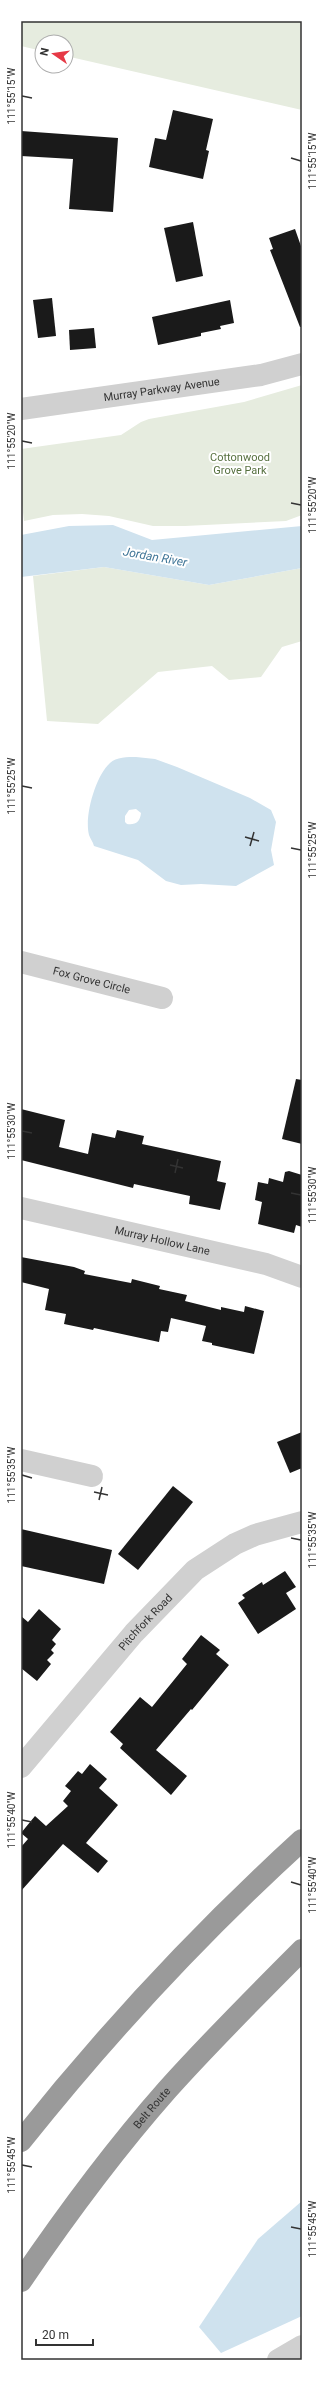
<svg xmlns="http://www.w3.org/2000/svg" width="323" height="2381" font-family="Roboto,sans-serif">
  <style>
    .green { fill: #e6ecdf }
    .water { fill: #cfe2ee; fill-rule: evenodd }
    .building { fill: #1a1a1a }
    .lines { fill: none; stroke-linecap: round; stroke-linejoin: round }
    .minor { stroke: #d0d0d0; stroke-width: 22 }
    .highway { stroke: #9a9a9a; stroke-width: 22 }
    .ticks { fill: none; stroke: #333; stroke-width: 1.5 }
    .labels { text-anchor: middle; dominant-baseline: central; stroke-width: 4; stroke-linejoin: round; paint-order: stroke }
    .street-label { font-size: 11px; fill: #333; stroke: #fff }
    .park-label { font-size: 11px; fill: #56703f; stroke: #fff }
    .water-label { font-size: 12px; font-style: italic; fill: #3f7597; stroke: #fff }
    .neatline { fill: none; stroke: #333; stroke-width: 1.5 }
    .ticks-label { font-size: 10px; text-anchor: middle; fill: #333 }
  </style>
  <rect width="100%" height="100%" fill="#fff"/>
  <g class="green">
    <path d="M21,21h281v89l-236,-54v-14h-24v9l-21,-5z"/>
    <path d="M302,385v130l-16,6 -101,5h-32l-44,-10 -27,-2 -29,1 -29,6 -3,-26v-46l100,-14 20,-13 8,-3 95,-17z"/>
    <path d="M104,567l105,18 93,-17v73l-20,6 -21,30 -32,3 -17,-14 -54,6 -60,52 -51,-3 -14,-145z"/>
  </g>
  <g class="water">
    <path d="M113,525l39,15 150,-14v42l-93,17 -105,-18 -83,10v-42l48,-9z"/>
    <path d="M136,757l19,2 22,8 73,31 21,12 5,12 -5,28 3,15 -38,21 -35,-2 -20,1 -15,-4 -28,-21 -44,-14c-1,-4 -4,-8 -5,-11 -5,-19 7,-60 21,-72 6,-6 18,-6 26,-6zM136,809l5,4c-1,9 -5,12 -14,11l-2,-2v-6l4,-6z"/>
    <path d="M302,2201v115l-81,37 -22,-26 59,-88z"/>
  </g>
  <g class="building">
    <path d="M173,110l40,9 -7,31 3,1 -6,28 -54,-12 6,-29 11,2z"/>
    <path d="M21,131l97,7 -5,74 -44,-3 4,-50 -52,-3z"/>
    <path d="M193,222l10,54 -27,6 -12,-54z"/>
    <path d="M295,229l7,20v78h-2l-30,-77 3,-1 -4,-11z"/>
    <path d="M52,298l4,38 -18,2 -5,-38z"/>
    <path d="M230,300l4,23 -14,3 1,3 -20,4v3l-43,9 -6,-28z"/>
    <path d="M94,328l2,20 -26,2 -1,-20z"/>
    <path d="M296,1079l6,1v64l-20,-5z"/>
    <path d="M21,1109l44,11 -6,27 29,7 4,-21 23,5 2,-8 27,6 -2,8 79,17 -4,20 9,2 -6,27 -31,-6 1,-8 -56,-12 -1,4 -112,-28z"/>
    <path d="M289,1171l13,4v52l-6,-2 -2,8 -36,-9 4,-22 -7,-2 3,-18 10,2 1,-6 14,4 2,-10z"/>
    <path d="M21,1257l53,10 11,4 -1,3 47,9 1,-4 28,7 -1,3 28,6 -2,6 36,9v-3l23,5 1,-6 19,5 -10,43 -42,-9v-2l-10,-2 4,-15 -35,-8 -3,14 -7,-1 -2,11 -65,-14 -1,2 -29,-6 2,-10 -21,-4 4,-21 -28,-7z"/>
    <path d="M302,1432v36l-12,5 -13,-31z"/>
    <path d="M173,1486l20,16 -55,68 -20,-16z"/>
    <path d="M21,1529l91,21 -8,34 -83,-18z"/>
    <path d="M285,1571l11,16 -10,6 10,16 -38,25 -20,-31 7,-5 -3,-3 20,-13 1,3z"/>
    <path d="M39,1609l22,20 -9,11 4,4 -5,6 3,3 -7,7 4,4 -14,17 -16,-13v-52l7,6z"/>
    <path d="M201,1635l19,15 -4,4 13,11 -37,45 -1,-1 -35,41 31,26 -16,19 -51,-47 3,-4 -13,-12 30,-35 12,10 35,-43 -5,-5z"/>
    <path d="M90,1764l17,15 -8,9 19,17 -32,38 22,18 -10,12 -35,-29 -42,47v-44l7,-8 -7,-6 14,-17 11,10 22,-20 -5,-5 8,-10 -6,-5 13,-15 4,3z"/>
  </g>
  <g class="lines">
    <g class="minor">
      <path id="s1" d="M21,409l240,-34 41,-11"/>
      <path id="s2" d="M21,962l141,36"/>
      <path id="s3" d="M21,1208l245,56 36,13"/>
      <path d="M21,1460l71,16"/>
      <path id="s4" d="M21,1767l113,-134 61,-63 40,-26 20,-9 47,-13"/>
      <path d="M278,2360l24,-14"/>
    </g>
    <g class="highway">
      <path d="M21,2141c86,-108 179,-208 281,-301"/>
      <path id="s5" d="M21,2281c45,-66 93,-131 146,-191 43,-48 89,-94 135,-140"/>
    </g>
  </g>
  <path class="ticks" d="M22,96l10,2M291,158l10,3M22,441l10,2M291,503l10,2M22,786l10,2M245,837l14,4M250,846l4,-14M291,848l10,2M22,1131l10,2M170,1165l13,3M175,1173l3,-14M291,1193l10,2M22,1475l10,3M94,1492l14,3M99,1500l3,-13M291,1538l10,2M22,1820l10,2M291,1882l10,3M22,2165l10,2M291,2227l10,2"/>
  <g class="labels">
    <g class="street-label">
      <text stroke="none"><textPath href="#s1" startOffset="142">Murray Parkway Avenue</textPath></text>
      <text stroke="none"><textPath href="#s2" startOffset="73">Fox Grove Circle</textPath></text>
      <text stroke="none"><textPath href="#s3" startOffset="145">Murray Hollow Lane</textPath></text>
      <text stroke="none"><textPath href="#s4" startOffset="191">Pitchfork Road</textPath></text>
      <text stroke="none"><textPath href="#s5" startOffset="217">Belt Route</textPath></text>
    </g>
    <g class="park-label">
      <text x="240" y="457">Cottonwood<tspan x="240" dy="13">Grove Park</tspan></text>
    </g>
    <g class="water-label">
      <text transform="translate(155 557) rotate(10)">Jordan River</text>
    </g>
  </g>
  <rect width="323" height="2381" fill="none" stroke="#ffffff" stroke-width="44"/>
  <g transform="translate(54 54) rotate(283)"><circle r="19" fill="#ffffff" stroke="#adadad"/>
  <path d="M0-3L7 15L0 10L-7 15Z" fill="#e63946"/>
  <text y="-6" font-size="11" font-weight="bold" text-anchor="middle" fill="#333333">N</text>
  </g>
  <path d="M36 2339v6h57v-6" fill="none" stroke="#333333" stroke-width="2"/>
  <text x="42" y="2339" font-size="12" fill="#333333" stroke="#ffffff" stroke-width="3" paint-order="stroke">20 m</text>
  <rect x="22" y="22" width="279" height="2337" class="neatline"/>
  <g class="ticks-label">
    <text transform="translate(11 96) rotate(-90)" y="4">111°55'15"W</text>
    <text transform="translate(312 161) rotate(-90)" y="4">111°55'15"W</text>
    <text transform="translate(11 441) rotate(-90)" y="4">111°55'20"W</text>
    <text transform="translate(312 505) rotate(-90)" y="4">111°55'20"W</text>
    <text transform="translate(11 786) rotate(-90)" y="4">111°55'25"W</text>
    <text transform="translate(312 850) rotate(-90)" y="4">111°55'25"W</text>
    <text transform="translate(11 1131) rotate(-90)" y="4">111°55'30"W</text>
    <text transform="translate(312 1195) rotate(-90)" y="4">111°55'30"W</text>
    <text transform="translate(11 1475) rotate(-90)" y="4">111°55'35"W</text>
    <text transform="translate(312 1540) rotate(-90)" y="4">111°55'35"W</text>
    <text transform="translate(11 1820) rotate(-90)" y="4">111°55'40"W</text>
    <text transform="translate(312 1885) rotate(-90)" y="4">111°55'40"W</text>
    <text transform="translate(11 2165) rotate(-90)" y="4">111°55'45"W</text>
    <text transform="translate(312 2229) rotate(-90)" y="4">111°55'45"W</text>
  </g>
</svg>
